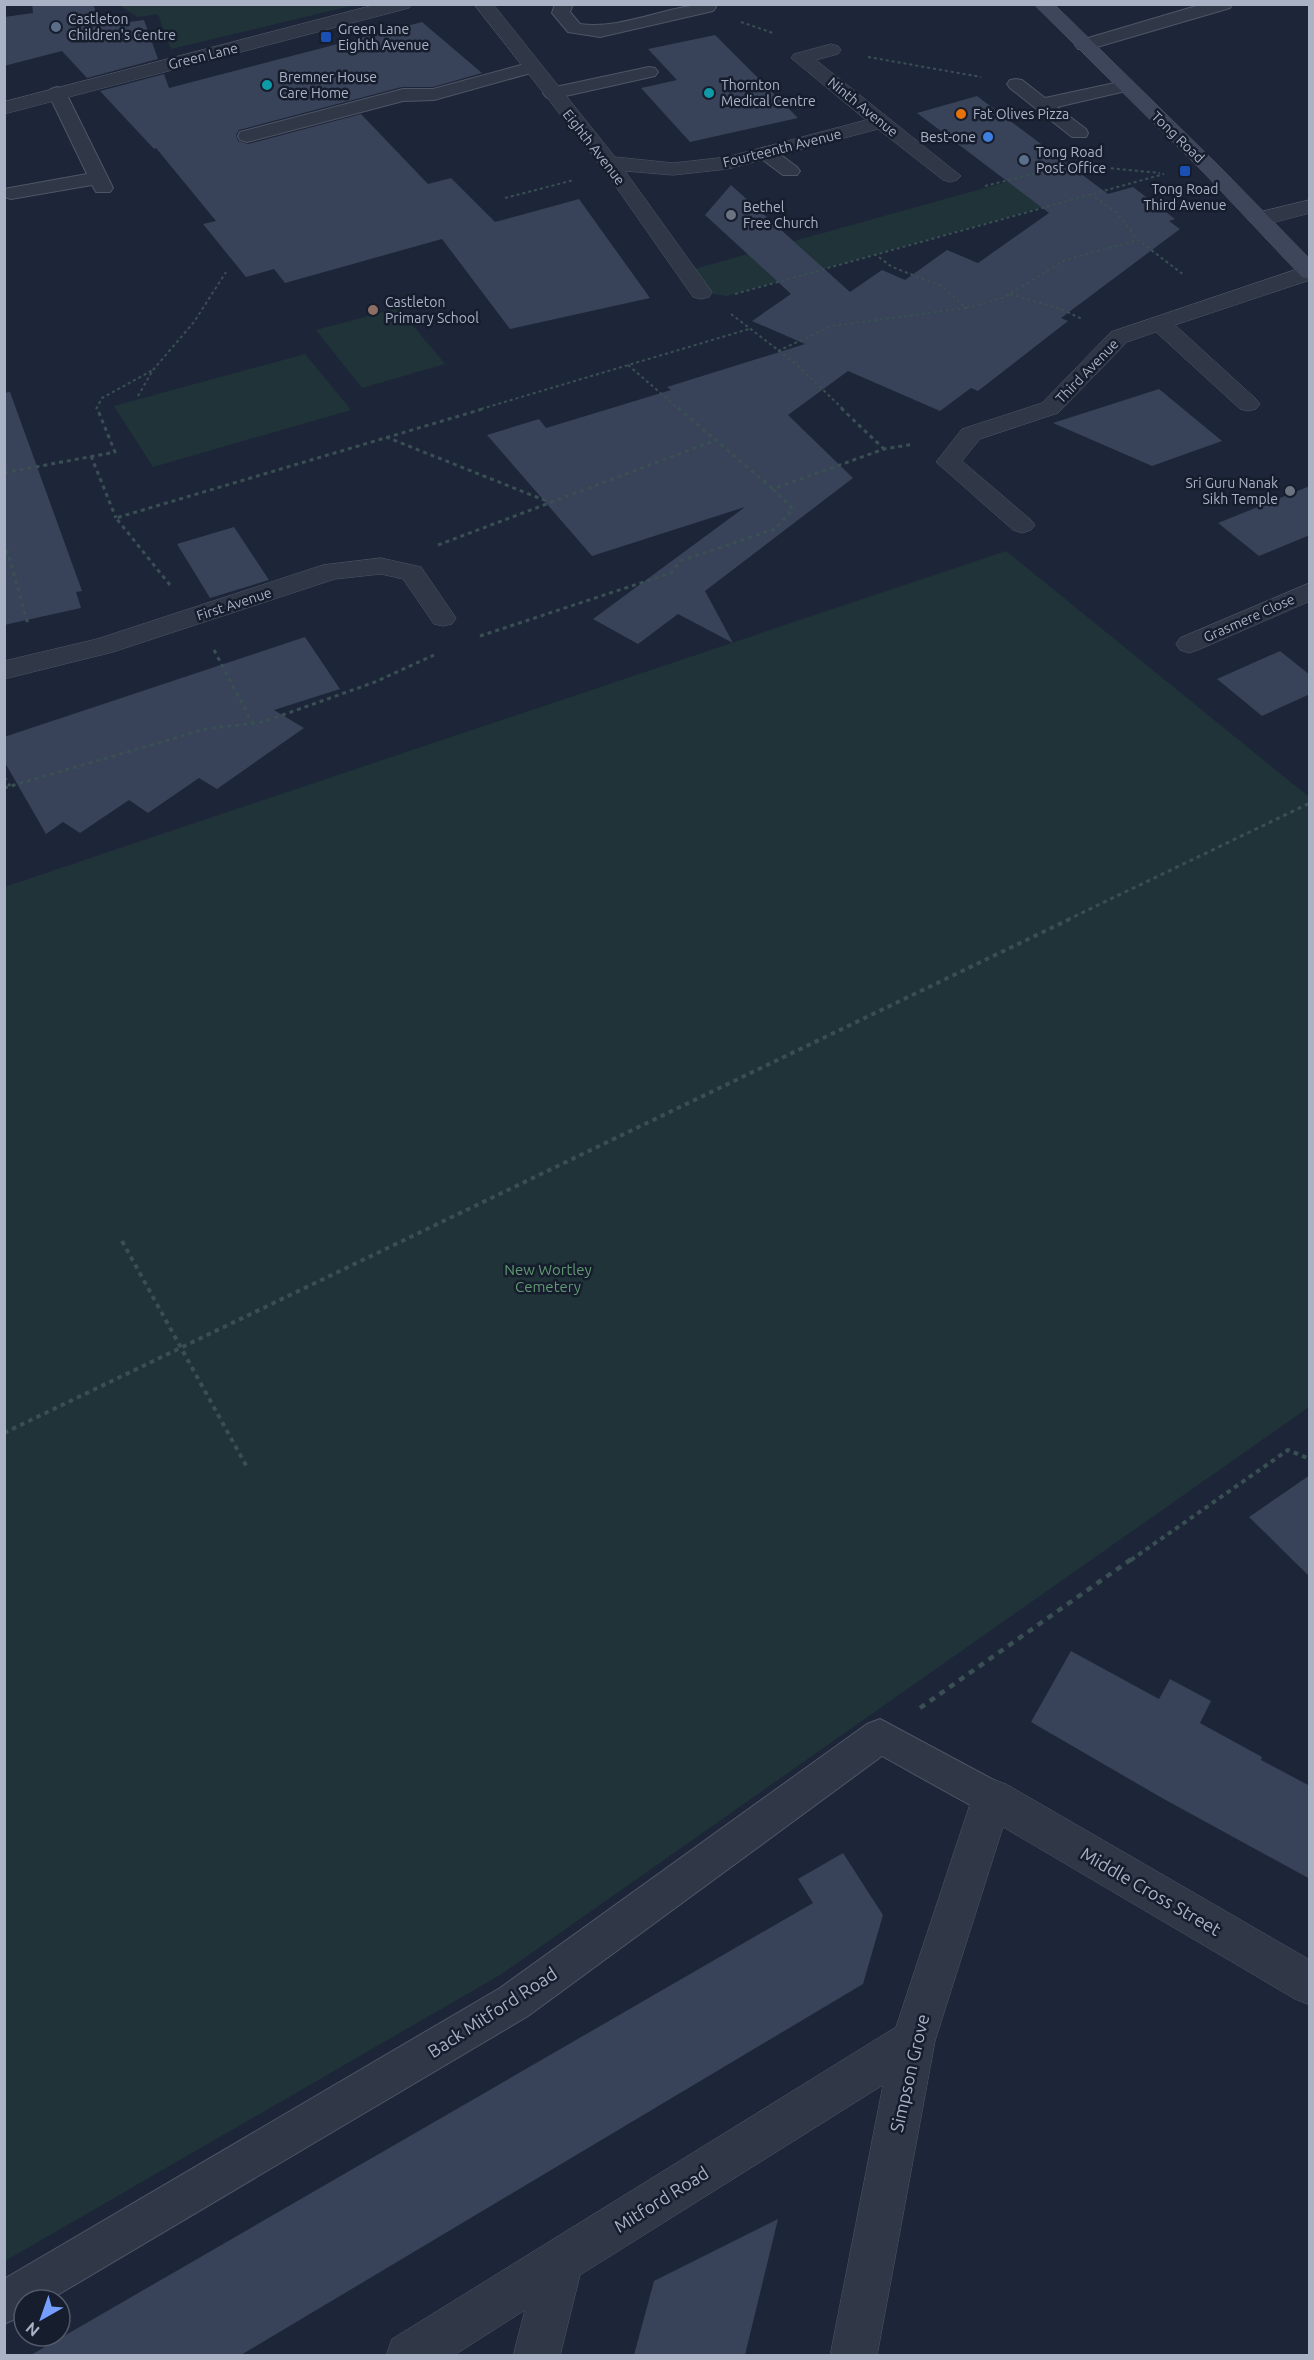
<svg xmlns="http://www.w3.org/2000/svg" width="1314" height="2360" font-family="Ubuntu,sans-serif">
  <style>
    .green { fill: #1f3339 }
    .building { fill: #384258 }
    .lines { fill: none; stroke-linecap: round; stroke-linejoin: round }
    .service-casing { stroke: #4e5566; stroke-width: 2 }
    .minor-casing { stroke: #4e5566; stroke-width: 1 }
    .tertiary-casing { stroke: #4e5566; stroke-width: 1 }
    .secondary-casing { stroke: #4e5566; stroke-width: 1 }
    .path-far3 { stroke: #394f53; stroke-width: 2; stroke-dasharray: 3 3; stroke-linecap: butt }
    .path-far2 { stroke: #394f53; stroke-width: 3; stroke-dasharray: 4 4; stroke-linecap: butt }
    .path-far1 { stroke: #394f53; stroke-width: 4; stroke-dasharray: 4.5 4.5; stroke-linecap: butt }
    .path { stroke: #394f53; stroke-width: 4.5; stroke-dasharray: 6 6; stroke-linecap: butt }
    .service { fill: #303848; fill-rule: evenodd }
    .minor { fill: #303848; fill-rule: evenodd }
    .tertiary { fill: #303848; fill-rule: evenodd }
    .secondary { fill: #3e465c; fill-rule: evenodd }
    .service-dot { fill: #5c6f8a; stroke: #161d2c; stroke-width: 2 }
    .transit-dot { fill: #1a4fb4; stroke: #161d2c; stroke-width: 2 }
    .culture-dot { fill: #0f9aa8; stroke: #161d2c; stroke-width: 2 }
    .food-dot { fill: #e8710a; stroke: #161d2c; stroke-width: 2 }
    .shop-dot { fill: #3f7fe0; stroke: #161d2c; stroke-width: 2 }
    .worship-dot { fill: #6b7280; stroke: #161d2c; stroke-width: 2 }
    .education-dot { fill: #8d6e63; stroke: #161d2c; stroke-width: 2 }
    .labels { text-anchor: middle; dominant-baseline: central; stroke-width: 5; stroke-linejoin: round; paint-order: stroke }
    .far-poi-label { font-size: 14px; fill: #aab2c6; stroke: #161d2c; text-anchor: start }
    .far-street-label { font-size: 14px; fill: #aab2c6; stroke: #161d2c }
    .park-label { font-size: 15px; fill: #609872; stroke: #161d2c }
    .near-street-label { font-size: 18px; fill: #aab2c6; stroke: #161d2c }
  </style>
  <rect width="100%" height="100%" fill="#1d2638"/>
  <g class="green">
    <path d="M119,5h236l-184,44 -13,-35 -20,3z"/>
    <path d="M1049,170l30,27 -352,99 -26,-4 -14,-21z"/>
    <path d="M398,308l47,56 -83,24 -46,-58z"/>
    <path d="M305,354l46,56 -198,57 -39,-61z"/>
    <path d="M1006,551l303,246v610l-809,568 -495,286 -1,-1374z"/>
  </g>
  <g class="building">
    <path d="M32,4h61l8,22 43,-6 14,39 -71,19 -25,-27 -58,15v-49l29,-4z"/>
    <path d="M422,22l60,51 -49,14h-31l-163,43 -3,5 2,6 10,3 113,-30 67,70 23,-6 44,44 84,-23 71,99 -140,31 -68,-90 -157,44 -11,-14 -28,8 -43,-53 13,-3 -60,-73 -2,1 -54,-58 64,-17 5,14z"/>
    <path d="M715,35l83,83 -108,24 -49,-54 36,-8 -29,-31z"/>
    <path d="M977,96l131,98 25,-7 42,32 -6,2 11,8 -119,89 7,3 -90,70 -7,-3 -31,23 -92,-40 -60,44 65,63 -148,113 28,52 -55,-29 -40,30 -45,-25 152,-112 -153,49 -105,-121 52,-16 7,9 125,-38 -4,-3 138,-43 -53,-23 39,-27 -86,-79 26,-30 119,107 32,-22 23,10 42,-30 31,13 71,-50 -132,-100z"/>
    <path d="M1159,389l63,52 -70,25 -99,-43z"/>
    <path d="M10,392l72,199 -6,1 5,16 -77,17v-232z"/>
    <path d="M1310,486v49l-51,21 -41,-33z"/>
    <path d="M234,527l35,53 -59,18 -33,-54z"/>
    <path d="M305,637l35,52 -66,21 30,18 -87,61 -18,-11 -51,35 -19,-13 -49,33 -17,-11 -17,12 -42,-73v-24z"/>
    <path d="M1280,651l30,24v19l-48,22 -45,-37z"/>
    <path d="M1310,1475v102l-61,-60z"/>
    <path d="M1071,1651l88,48 11,-20 41,22 -11,22 62,34 -1,3 49,26v93l-148,-81 -131,-76z"/>
    <path d="M843,1853l40,62 -20,69 -622,371h-210l782,-452 -15,-24z"/>
    <path d="M778,2219l-33,136h-111l20,-74z"/>
  </g>
  <g class="lines">
    <g class="service-casing">
      <g id="service">
        <path d="M555,4h18l-3,8 10,12c45,6 88,-20 134,-20l2,3 -3,4 -113,26 -32,-5 -16,-19z"/>
        <path d="M1203,4h29l-2,4 -140,41h-12l-3,-4 3,-4z"/>
        <path d="M532,62l6,1 3,4 -3,4 -104,29 -31,1 -156,41 -7,-2 -2,-4 2,-4 163,-43h30z"/>
        <path d="M649,67l6,1 3,4 -3,4 -103,23 -6,-2 -3,-4 3,-4z"/>
        <path d="M1016,79l6,1 23,18 79,-17 6,1 3,4 -3,4 -73,17 29,22 2,4 -2,4h-14l-62,-49 -3,-4 3,-4z"/>
        <path d="M57,87l6,2 3,4 47,95 -3,4h-14l-4,-7 -81,14 -7,-2v-8l83,-15 -39,-81 3,-4z"/>
        <path d="M766,147l7,2 24,18 3,4 -3,4h-14l-24,-18 -3,-4 3,-4z"/>
        <path d="M880,1719l125,67 5,12 -5,12 -13,6 -13,-6 -97,-54 -354,260 -479,284h-25v15l-20,9v-45l496,-291 367,-264z"/>
      </g>
    </g>
    <g class="minor-casing">
      <g id="minor">
        <path d="M474,4h19l122,153 58,6 54,-6 139,-37 -75,-62 3,-4 37,-10 7,2 3,4 -3,4 -22,6 145,116 -4,4 -7,2 -7,-2 -65,-51 -150,40 -55,6 -48,-4 87,121 -3,5 -8,2 -8,-2 -86,-123z"/>
        <path d="M1310,200v13l-50,13 -8,-2 -3,-5 3,-5z"/>
        <path d="M1310,265v15l-135,45 81,74 4,5 -4,5 -8,2 -8,-2 -84,-77 -29,10 -69,71 -78,26 -18,22 69,59 4,5 -4,5 -9,3 -9,-3 -77,-68 26,-33 80,-26 69,-71z"/>
        <path d="M381,558l40,9 35,51 -4,6 -9,2 -9,-2 -31,-45 -22,-5 -46,5 -222,73 -109,27v-18l93,-22 226,-74z"/>
        <path d="M1310,583v18l-112,49 -9,3 -9,-3 -4,-6 4,-6z"/>
        <path d="M992,1779l14,5 304,176v45l-15,-6 -292,-172 -68,214 -58,315h-47l53,-271 -303,190 -20,81h-47l12,-46 -72,46h-67l6,-17 504,-312 76,-229 6,-14z"/>
      </g>
    </g>
    <g class="tertiary-casing">
      <path id="tertiary" d="M378,4h33l-2,4 -405,106v-12z"/>
    </g>
    <g class="secondary-casing">
      <path id="secondary" d="M1034,4h20l165,162 91,93v20l-8,-2 -97,-103z"/>
    </g>
    <g class="path-far3">
      <path d="M741,22l32,11"/>
      <path d="M868,57l113,20"/>
      <path d="M1087,166l73,7"/>
      <path d="M985,186l80,-20"/>
      <path d="M1090,194l27,19 21,27 46,35"/>
      <path d="M505,198l69,-18"/>
      <path d="M735,294l429,-120"/>
      <path d="M1010,294l51,15 21,10"/>
      <path d="M966,308l39,-11 60,-37 73,-20"/>
      <path d="M731,314l64,49 48,46"/>
      <path d="M778,351l54,-25 134,-18 -24,-22 -50,-19 -16,-12"/>
      <path d="M628,365l51,44"/>
      <path d="M138,396l15,-26 41,-48 32,-50"/>
      <path d="M96,409l6,-11 51,-28"/>
      <path d="M481,409l268,-80"/>
    </g>
    <g class="path-far2">
      <path d="M678,408l95,81"/>
      <path d="M841,408l43,41"/>
      <path d="M386,437l163,65"/>
      <path d="M91,456l25,62"/>
      <path d="M4,473l111,-21 -18,-44"/>
      <path d="M4,542l4,11"/>
      <path d="M438,545l278,-105"/>
      <path d="M4,554l4,-1 20,71"/>
      <path d="M170,585l-54,-67 370,-110"/>
      <path d="M480,636l191,-63 9,-12 95,-32 18,-20 -20,-20 111,-40 30,-5"/>
      <path d="M214,650l39,74"/>
      <path d="M4,777l6,9"/>
      <path d="M4,788l202,-59 57,-7 112,-40 59,-27"/>
      <path d="M1067,920l243,-117"/>
    </g>
    <g class="path-far1">
      <path d="M122,1241l126,228"/>
      <path d="M4,1433l1066,-514"/>
      <path d="M1131,1560l157,-110 22,9"/>
    </g>
    <path class="path" d="M920,1708l213,-150"/>
    <use href="#service" class="service"/>
    <use href="#minor" class="minor"/>
    <use href="#tertiary" class="tertiary"/>
    <use href="#secondary" class="secondary"/>
  </g>
  <g class="service-dot">
    <circle cx="56" cy="27" r="6"/>
    <circle cx="1024" cy="160" r="6"/>
  </g>
  <g class="transit-dot">
    <rect x="320" y="31" width="12" height="12" rx="3"/>
    <rect x="1179" y="165" width="12" height="12" rx="3"/>
  </g>
  <g class="culture-dot">
    <circle cx="267" cy="85" r="6"/>
    <circle cx="709" cy="93" r="6"/>
  </g>
  <circle class="food-dot" cx="961" cy="114" r="6"/>
  <circle class="shop-dot" cx="988" cy="137" r="6"/>
  <g class="worship-dot">
    <circle cx="731" cy="215" r="6"/>
    <circle cx="1290" cy="491" r="6"/>
  </g>
  <circle class="education-dot" cx="373" cy="310" r="6"/>
  <g class="labels">
    <g class="far-poi-label">
      <text x="68" y="19">Castleton<tspan x="68" dy="16">Children's Centre</tspan></text>
      <text x="338" y="29">Green Lane<tspan x="338" dy="16">Eighth Avenue</tspan></text>
      <text x="279" y="77">Bremner House<tspan x="279" dy="16">Care Home</tspan></text>
      <text x="721" y="85">Thornton<tspan x="721" dy="16">Medical Centre</tspan></text>
      <text x="973" y="114">Fat Olives Pizza</text>
      <text x="976" y="137" text-anchor="end">Best-one</text>
      <text x="1036" y="152">Tong Road<tspan x="1036" dy="16">Post Office</tspan></text>
      <text x="1185" y="189" text-anchor="middle">Tong Road<tspan x="1185" dy="16">Third Avenue</tspan></text>
      <text x="743" y="207">Bethel<tspan x="743" dy="16">Free Church</tspan></text>
      <text x="385" y="302">Castleton<tspan x="385" dy="16">Primary School</tspan></text>
      <text x="1278" y="483" text-anchor="end">Sri Guru Nanak<tspan x="1278" dy="16">Sikh Temple</tspan></text>
    </g>
    <g class="far-street-label">
      <text transform="translate(203 56) rotate(-14)">Green Lane</text>
      <text transform="translate(863 107) rotate(39)">Ninth Avenue</text>
      <text transform="translate(1178 137) rotate(44)">Tong Road</text>
      <text transform="translate(594 147) rotate(52)">Eighth Avenue</text>
      <text transform="translate(782 148) rotate(-14)">Fourteenth Avenue</text>
      <text transform="translate(1087 371) rotate(-46)">Third Avenue</text>
      <text transform="translate(234 604) rotate(-18)">First Avenue</text>
      <text transform="translate(1249 618) rotate(-24)">Grasmere Close</text>
    </g>
    <g class="park-label">
      <text x="548" y="1269">New Wortley<tspan x="548" dy="17">Cemetery</tspan></text>
    </g>
    <g class="near-street-label">
      <text transform="translate(1151 1891) rotate(30)">Middle Cross Street</text>
      <text transform="translate(492 2012) rotate(-33)">Back Mitford Road</text>
      <text transform="translate(909 2073) rotate(-77)">Simpson Grove</text>
      <text transform="translate(661 2199) rotate(-32)">Mitford Road</text>
    </g>
  </g>
  <rect width="1314" height="2360" fill="none" stroke="#aab2c6" stroke-width="12"/>
  <g transform="translate(42 2318) rotate(220)"><circle r="28" fill="#161d2c" stroke="#51596a" stroke-width="1.5"/>
  <path d="M0-4.5L10 22L0 15L-10 22Z" fill="#759eff"/>
  <text y="-9" font-size="16" font-weight="bold" text-anchor="middle" fill="#aab2c6">N</text>
  </g>
</svg>
